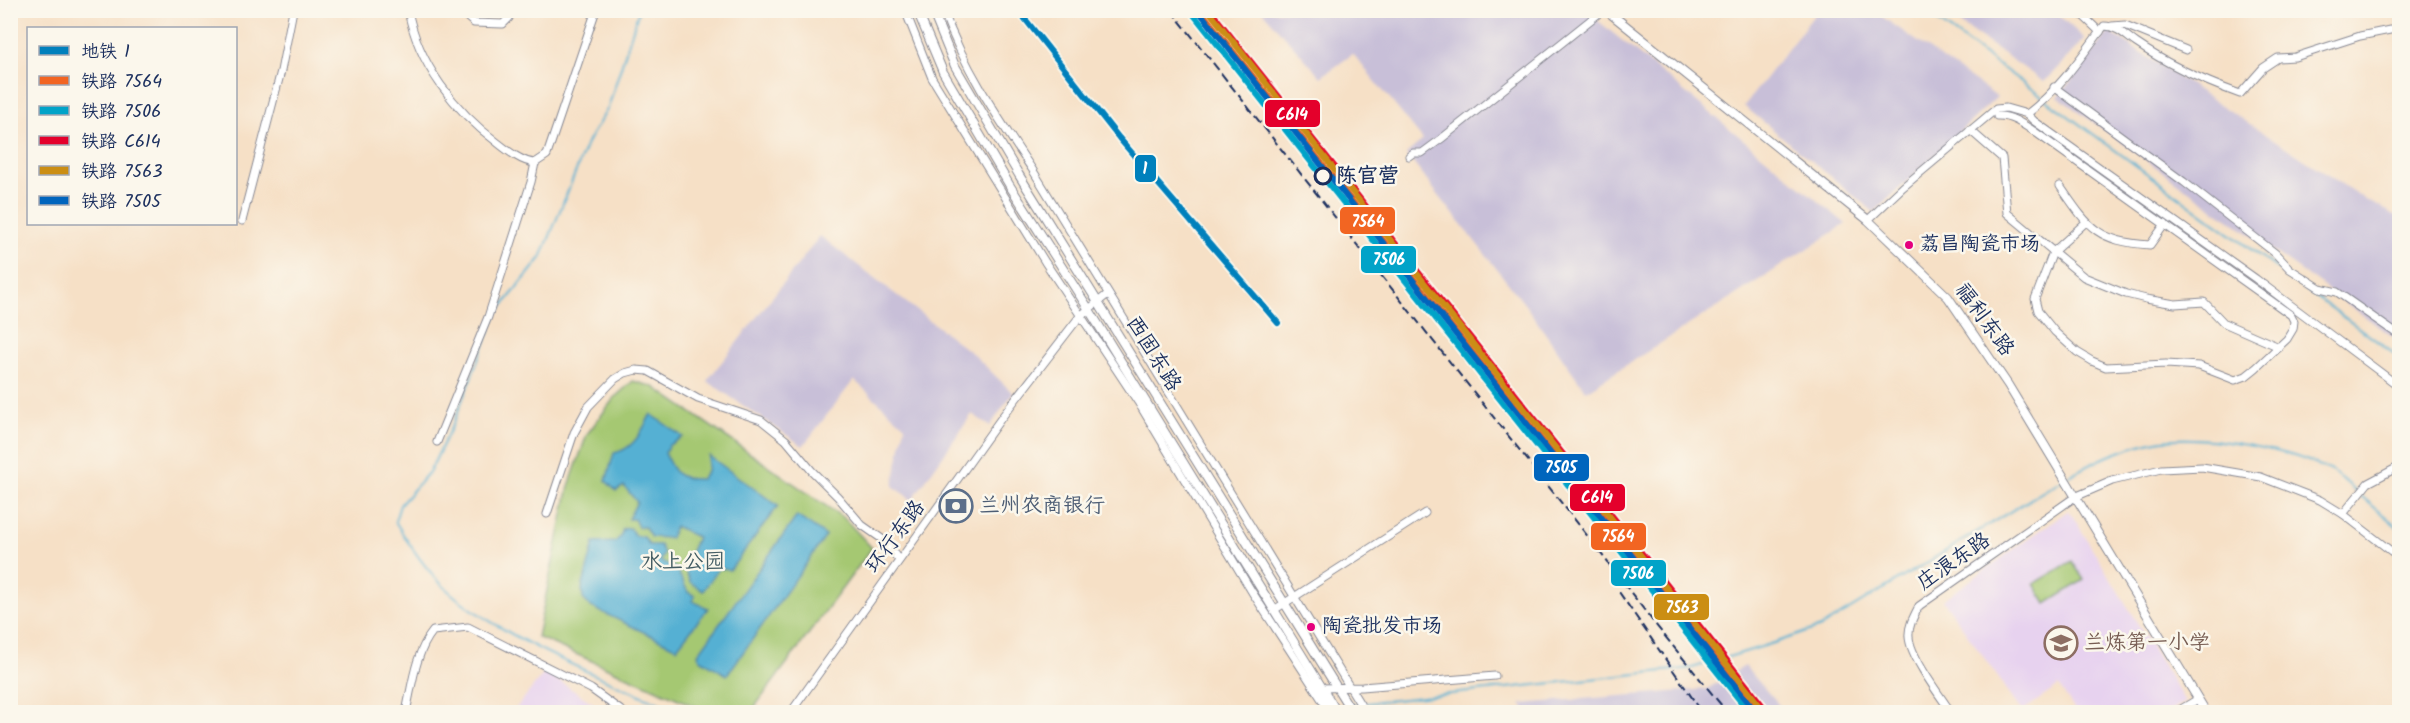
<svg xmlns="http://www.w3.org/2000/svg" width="2410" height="723" font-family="Kalam,'LXGW WenKai TC',sans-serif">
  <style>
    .built { fill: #e7d2ef }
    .industrial { fill: #c8bfd8 }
    .green { fill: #a5c872; stroke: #607c68; stroke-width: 1.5 }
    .water { fill: #55b0d3; stroke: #387098; stroke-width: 1.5 }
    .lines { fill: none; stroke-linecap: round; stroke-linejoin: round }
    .stream { stroke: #55b0d3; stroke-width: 2 }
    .minor-casing { stroke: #888892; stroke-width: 9 }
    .major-casing { stroke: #888892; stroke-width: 10 }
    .minor { stroke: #fff; stroke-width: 7 }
    .major { stroke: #fff; stroke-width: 8 }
    .rail { stroke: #1b2f5e; stroke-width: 2; stroke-dasharray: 9 4.5; stroke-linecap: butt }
    .rail-1-casing { stroke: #fbf7ec; stroke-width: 10 }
    .rail-2-casing { stroke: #fbf7ec; stroke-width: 10 }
    .rail-3-casing { stroke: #fbf7ec; stroke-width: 10 }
    .rail-4-casing { stroke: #fbf7ec; stroke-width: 10 }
    .rail-5-casing { stroke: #fbf7ec; stroke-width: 10 }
    .rail-1 { stroke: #f26522; stroke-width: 6 }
    .rail-2 { stroke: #01a3c8; stroke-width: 6 }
    .rail-3 { stroke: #e4002b; stroke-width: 6 }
    .rail-4 { stroke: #cb8e13; stroke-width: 6 }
    .rail-5 { stroke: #0065bd; stroke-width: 6 }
    .metro-1-casing { stroke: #fbf7ec; stroke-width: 10 }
    .metro-1 { stroke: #0080bc; stroke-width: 6 }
    .stop-dot { fill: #fbf7ec; stroke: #1b2f5e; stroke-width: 3 }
    .bus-dot { fill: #e5007d; stroke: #fbf7ec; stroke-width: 2 }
    .labels { text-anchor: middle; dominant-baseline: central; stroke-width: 5; stroke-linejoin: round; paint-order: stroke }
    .bus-label { font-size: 20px; fill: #1b2f5e; stroke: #fbf7ec; text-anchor: start }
    .stop-label { font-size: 21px; font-weight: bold; fill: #1b2f5e; stroke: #fbf7ec; text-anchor: start }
    .street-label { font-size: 21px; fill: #1b2f5e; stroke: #fbf7ec }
    .service-label { font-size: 21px; fill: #4e5e75; stroke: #fbf7ec; text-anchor: start }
    .park-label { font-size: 21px; fill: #445d64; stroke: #fbf7ec }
    .education-label { font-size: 21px; fill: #785e54; stroke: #fbf7ec; text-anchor: start }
    .line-badge { stroke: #fbf7ec; stroke-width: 2 }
    .badge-label { font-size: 16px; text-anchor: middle; font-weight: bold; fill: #fff }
  </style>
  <rect width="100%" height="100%" fill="#fbf7ec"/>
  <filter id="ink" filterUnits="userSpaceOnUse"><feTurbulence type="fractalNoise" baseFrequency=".0167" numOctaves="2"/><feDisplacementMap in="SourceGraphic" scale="12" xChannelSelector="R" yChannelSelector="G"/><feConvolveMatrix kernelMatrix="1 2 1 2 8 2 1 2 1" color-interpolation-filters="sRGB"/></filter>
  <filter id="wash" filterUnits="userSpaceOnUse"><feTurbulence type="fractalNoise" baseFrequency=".008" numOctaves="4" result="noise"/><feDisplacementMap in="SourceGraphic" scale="24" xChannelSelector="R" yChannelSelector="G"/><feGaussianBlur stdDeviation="1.35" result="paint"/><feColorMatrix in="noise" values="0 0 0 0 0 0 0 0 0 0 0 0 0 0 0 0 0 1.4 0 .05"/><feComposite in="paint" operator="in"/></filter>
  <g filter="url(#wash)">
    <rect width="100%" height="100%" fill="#f6e0c6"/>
    <g class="built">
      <path d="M2069,510l116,192 -19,10h-90l-17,-26 -37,25 -79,-111z"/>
      <path d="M545,672l60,39 -92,1z"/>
    </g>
    <g class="industrial">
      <path d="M1818,10l56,1 123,86 -123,115 -130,-106z"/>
      <path d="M1262,11h324l260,213 -260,167 -60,-85 -120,-152 17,-14 -70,-86 -32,23z"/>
      <path d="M1942,11h112l31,28 -41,43z"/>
      <path d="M2109,32l257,168 33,17v124l-341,-244z"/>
      <path d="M820,236l153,118 40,39 -23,33 -18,-12 -60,86 -19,-14 12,-60 -51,-46 -51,66 -96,-65z"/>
      <path d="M1745,666l40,46h-258l-6,-8 186,-15z"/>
    </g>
    <g class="green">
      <path d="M633,381l21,6 191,132 27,29 -121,164h-43l-171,-75 32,-151 18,-52 28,-37z"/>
      <path d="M2072,561l12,19 -38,24 -12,-20z"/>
    </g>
    <g class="water">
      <path d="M651,414l32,23 -14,8 -4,8c8,20 13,27 36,26l6,-8 2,-15 69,50 -48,64 -11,-2 -16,23 -13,-9 -6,-14 13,-31 -22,-11 -5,12 -19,-1 -6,-10h-7l-4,-8h-6l9,-17 -13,-16 -8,5 -10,-10 8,-28c21,-4 27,-22 37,-39z"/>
      <path d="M797,516l29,20 -99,139 -27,-16 -2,-5z"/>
      <path d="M630,528l5,8 9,1 5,8h11l4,9 -4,7 16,7 12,24 7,4 -3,5 16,7 -31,40 -86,-41 -8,-8 -1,-10 12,-46 21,-1 5,-5 3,-8z"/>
    </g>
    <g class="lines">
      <g class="stream">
        <path d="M639,10l-31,98 -20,33 -47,117 -45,56 -43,110 -23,47 -30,34 -5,16c17,29 37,58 63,78 62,48 149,80 220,113"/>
        <path d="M1923,10l477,348"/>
        <path d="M2067,477c27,-16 54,-28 85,-35 46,-10 143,7 184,32 7,5 14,12 21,18"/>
        <path d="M2361,496l39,33"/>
        <path d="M1349,705l343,-37 82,-25 47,-16 241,-147"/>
        <path d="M1238,712l88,-5"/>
      </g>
    </g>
  </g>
  <g filter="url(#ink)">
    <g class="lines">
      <g class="minor-casing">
        <g id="minor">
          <path d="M408,10c10,54 47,101 90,133 10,8 24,19 37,20l12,-8 49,-145"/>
          <path d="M459,10l15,13 29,1 6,-6v-8"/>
          <path d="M905,10l27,68 113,184 93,140 114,190 78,120"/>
          <path d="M943,10c21,58 55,108 89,159l333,543"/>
          <path d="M2077,10l23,22"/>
          <path d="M2112,26l13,-1 61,25"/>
          <path d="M2054,87l130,95 91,71 15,16 30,19 17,4 63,44"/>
          <path d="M2027,114l7,7 222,158 144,108"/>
          <path d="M1997,116c14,-1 27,9 38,16l256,183 3,6 -1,8 -6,10 -31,29 -10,8 -11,4 -36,-14 -33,-2 -60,3 -14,-6 -15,-9 -22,-20 -17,-21 -3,-12 18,-47 32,-29"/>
          <path d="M1970,130l32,28 5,55 77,64 42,17 20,5 29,5 29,-2 20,21 55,24"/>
          <path d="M1409,156l4,-3h9l19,-14 162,-129"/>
          <path d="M2060,186c29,42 36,55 90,59l15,-21"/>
          <path d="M1868,220l35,-33 93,-78 10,-1 21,6c31,-23 55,-58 77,-88 13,0 22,10 32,17 32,22 68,38 104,51l23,-26 15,-10 17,-1 65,-21 40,-8"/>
          <path d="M242,221l39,-150 12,-61"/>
          <path d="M437,442l51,-125 43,-135 4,-19"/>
          <path d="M547,514l27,-81 14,-26 27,-28 10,-6 11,-3 12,1 50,28 63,21 25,20 26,31 26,26 24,28 20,14 17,21"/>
          <path d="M2343,514l25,-31 32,-17"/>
          <path d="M1274,610l151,-97"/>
          <path d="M1322,688l40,-1 133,-11"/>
          <path d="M406,712c6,-26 9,-59 27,-81l35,-4 123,62 32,23"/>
          <path d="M791,712l211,-295 78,-101 28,-22"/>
          <path d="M1951,712c-11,-16 -41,-56 -42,-75 -1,-11 5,-21 10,-31l156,-109 37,-16 49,-12 41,-2 59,10 59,23 23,14 57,44"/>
          <path d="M2176,712l22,-13"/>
        </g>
      </g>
      <g class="major-casing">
        <g id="major">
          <path d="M917,10l26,62 67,114 78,122 249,404"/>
          <path d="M932,10l23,56 64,109 333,537"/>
          <path d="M1606,10l262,210 80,77 60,88 198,327"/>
        </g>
      </g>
      <use href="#minor" class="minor"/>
      <use href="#major" class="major"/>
      <g class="rail">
        <path d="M1171,10l408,515 76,99 72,88"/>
        <path d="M1579,486l80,109 93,117"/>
        <path d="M1628,540l76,87 68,85"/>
        <path d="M1619,592l83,120"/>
      </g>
      <g class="rail-1-casing">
        <path id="rail-1" d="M1200,10l558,702"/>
      </g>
      <g class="rail-2-casing">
        <path id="rail-2" d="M1194,15l555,697"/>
      </g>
      <g class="rail-3-casing">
        <path id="rail-3" d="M1210,10l554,697"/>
      </g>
      <g class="rail-4-casing">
        <path id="rail-4" d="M1208,10l557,702"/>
      </g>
      <g class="rail-5-casing">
        <path id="rail-5" d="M1202,15l554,697"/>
      </g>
      <use href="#rail-1" class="rail-1"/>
      <use href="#rail-2" class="rail-2"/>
      <use href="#rail-3" class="rail-3"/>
      <use href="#rail-4" class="rail-4"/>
      <use href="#rail-5" class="rail-5"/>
      <g class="metro-1-casing">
        <path id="metro-1" d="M1018,10l101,128 159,185"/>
      </g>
      <use href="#metro-1" class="metro-1"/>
    </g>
  </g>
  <defs>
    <g id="bank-ring" transform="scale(1.725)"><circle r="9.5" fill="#fbf7ec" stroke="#5c6f8a" stroke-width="1.5"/><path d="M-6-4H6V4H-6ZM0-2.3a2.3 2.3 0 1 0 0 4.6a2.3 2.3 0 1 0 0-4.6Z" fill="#5c6f8a"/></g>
    <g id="school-ring" transform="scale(1.725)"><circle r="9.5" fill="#fbf7ec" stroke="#8d6e63" stroke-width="1.5"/><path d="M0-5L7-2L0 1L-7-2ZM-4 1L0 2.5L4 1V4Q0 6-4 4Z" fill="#8d6e63"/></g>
  </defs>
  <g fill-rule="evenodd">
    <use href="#bank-ring" x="956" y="506"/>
    <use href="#school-ring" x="2061" y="643"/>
  </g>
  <circle class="stop-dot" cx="1323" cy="176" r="8"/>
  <g class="bus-dot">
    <circle cx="1909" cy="245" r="5"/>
    <circle cx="1311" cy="627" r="5"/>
  </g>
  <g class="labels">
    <g class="bus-label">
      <text x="1920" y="245">荔昌陶瓷市场</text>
      <text x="1322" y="627">陶瓷批发市场</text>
    </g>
    <g class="stop-label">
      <text x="1336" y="176">陈官营</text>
    </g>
    <g class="street-label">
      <text transform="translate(1984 320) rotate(54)">福利东路</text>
      <text transform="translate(1153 354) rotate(58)">西固东路</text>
      <text transform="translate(896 537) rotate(-54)">环行东路</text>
      <text transform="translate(1954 562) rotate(-35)">庄浪东路</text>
    </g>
    <g class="service-label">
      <text x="979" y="506">兰州农商银行</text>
    </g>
    <g class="park-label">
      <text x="683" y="562">水上公园</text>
    </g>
    <g class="education-label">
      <text x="2084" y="643">兰炼第一小学</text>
    </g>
  </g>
  <g class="line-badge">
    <rect x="1264" y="99" width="57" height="29" rx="6" fill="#e4002b"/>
    <rect x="1134" y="154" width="23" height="29" rx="6" fill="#0080bc"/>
    <rect x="1339" y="206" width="57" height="29" rx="6" fill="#f26522"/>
    <rect x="1360" y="245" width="57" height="29" rx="6" fill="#01a3c8"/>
    <rect x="1533" y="453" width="57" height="29" rx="6" fill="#0065bd"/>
    <rect x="1569" y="483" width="57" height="29" rx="6" fill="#e4002b"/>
    <rect x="1590" y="522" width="57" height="29" rx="6" fill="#f26522"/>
    <rect x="1610" y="559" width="57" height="28" rx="6" fill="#01a3c8"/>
    <rect x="1653" y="593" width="57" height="28" rx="6" fill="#cb8e13"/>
  </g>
  <g class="badge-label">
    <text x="1292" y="120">C614</text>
    <text x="1145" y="174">1</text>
    <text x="1368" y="227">7564</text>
    <text x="1389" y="265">7506</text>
    <text x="1561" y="473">7505</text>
    <text x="1597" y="503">C614</text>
    <text x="1618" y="542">7564</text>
    <text x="1638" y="579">7506</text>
    <text x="1682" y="613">7563</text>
  </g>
  <rect width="2410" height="723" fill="none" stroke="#fbf7ec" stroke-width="36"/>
  <rect x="27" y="27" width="210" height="198" fill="#fbf7ec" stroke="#a1a7b3" stroke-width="1.5"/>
  <rect x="39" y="46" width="30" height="9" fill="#0080bc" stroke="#a1a7b3" stroke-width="1.5"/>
  <text x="81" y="57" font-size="18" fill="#1b2f5e">地铁 1</text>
  <rect x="39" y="76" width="30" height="9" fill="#f26522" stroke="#a1a7b3" stroke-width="1.5"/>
  <text x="81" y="87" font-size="18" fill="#1b2f5e">铁路 7564</text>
  <rect x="39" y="106" width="30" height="9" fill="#01a3c8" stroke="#a1a7b3" stroke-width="1.5"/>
  <text x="81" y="117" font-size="18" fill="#1b2f5e">铁路 7506</text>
  <rect x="39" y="136" width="30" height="9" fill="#e4002b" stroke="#a1a7b3" stroke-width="1.5"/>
  <text x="81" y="147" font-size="18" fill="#1b2f5e">铁路 C614</text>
  <rect x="39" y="166" width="30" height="9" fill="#cb8e13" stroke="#a1a7b3" stroke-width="1.5"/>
  <text x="81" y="177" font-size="18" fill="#1b2f5e">铁路 7563</text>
  <rect x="39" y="196" width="30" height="9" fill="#0065bd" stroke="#a1a7b3" stroke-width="1.5"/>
  <text x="81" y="207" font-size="18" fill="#1b2f5e">铁路 7505</text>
</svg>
